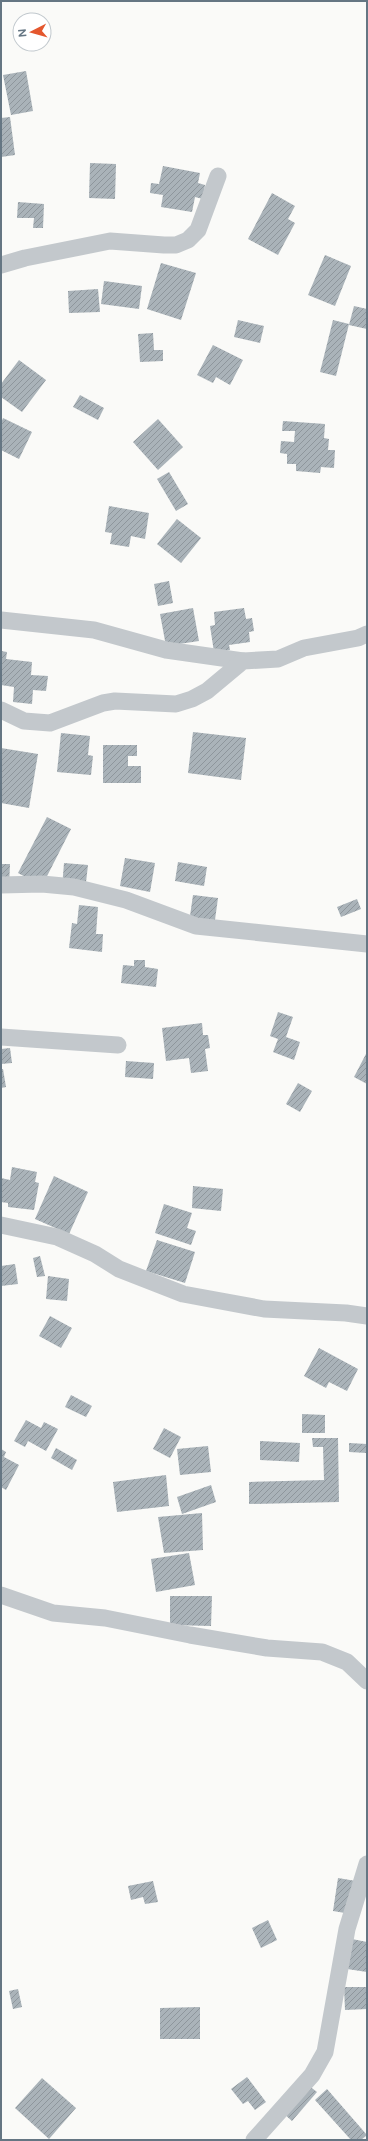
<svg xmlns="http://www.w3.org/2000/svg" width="368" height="2141" font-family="Figtree,sans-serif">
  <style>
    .building { fill: url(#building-hatch) }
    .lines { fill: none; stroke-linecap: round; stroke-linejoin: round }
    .minor { stroke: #c3c8cc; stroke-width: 17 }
  </style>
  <defs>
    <pattern id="building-hatch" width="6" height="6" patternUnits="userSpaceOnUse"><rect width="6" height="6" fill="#aab3b9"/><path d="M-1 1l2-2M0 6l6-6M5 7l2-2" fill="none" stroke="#8e969c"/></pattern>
  </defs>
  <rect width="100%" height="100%" fill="#fafaf8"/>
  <g class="building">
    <path d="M26,71l7,40 -22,4 -8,-40z"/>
    <path d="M10,117l5,38 -14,2v-39z"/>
    <path d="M90,163l26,1 -1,35 -26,-1z"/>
    <path d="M163,166l37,7 -2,10 7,2 -2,14 -8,-2 -3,15 -31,-5 2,-12 -13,-2 1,-10 8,1z"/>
    <path d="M272,193l23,13 -7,13 7,4 -17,32 -30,-16z"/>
    <path d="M18,202l26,2 -1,24h-10l1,-10h-17z"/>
    <path d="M325,255l26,11 -16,40 -27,-11z"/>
    <path d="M161,263l35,10 -15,47 -34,-11z"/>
    <path d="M104,281l38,5 -3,23 -38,-5z"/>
    <path d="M98,289l2,23 -31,1 -1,-22z"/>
    <path d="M354,306l13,3v20l-18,-4z"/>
    <path d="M238,320l26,6 -4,17 -26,-6z"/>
    <path d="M333,320l16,4 -13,52 -16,-4z"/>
    <path d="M153,333l1,17h9v11l-23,1 -2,-28z"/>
    <path d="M213,345l30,15 -13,25 -14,-8 -3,6 -16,-8z"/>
    <path d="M19,360l27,20 -24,32 -21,-15v-13z"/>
    <path d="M80,395l24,13 -6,12 -25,-13z"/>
    <path d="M3,418l29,14 -13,27 -18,-9v-27z"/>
    <path d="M158,419l25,28 -25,23 -25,-28z"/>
    <path d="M283,421l42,3 -1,14 5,1 -1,11h7l-1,18 -13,-1 -1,6 -24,-2v-7h-9v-10l-7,-1 1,-12 13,1 1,-11h-13z"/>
    <path d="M169,472l19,32 -12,7 -19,-32z"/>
    <path d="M109,506l40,7 -4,26 -14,-3 -2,11 -19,-3 2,-11 -7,-1z"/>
    <path d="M177,519l24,19 -20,25 -24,-19z"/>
    <path d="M169,581l4,22 -15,3 -4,-22z"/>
    <path d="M193,608l6,33 -33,5 -6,-32z"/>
    <path d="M244,608l2,11 6,-1 2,13 -5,1 1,10 -21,3 1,5 -16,2 -4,-26 5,-1 -1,-13z"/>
    <path d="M1,651l6,1 -1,7 26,3 -1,13 17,1 -2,15 -13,-1 -1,14 -19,-2 1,-15 -13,-2z"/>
    <path d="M193,732l53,6 -5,42 -53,-7z"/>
    <path d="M61,733l29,3 -2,19 5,1 -2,19 -34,-3z"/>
    <path d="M103,745h34v11h-9v10h13v17h-38z"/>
    <path d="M1,748l37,6 -9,54 -28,-5z"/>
    <path d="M47,817l24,12 -29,57 -24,-13z"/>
    <path d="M125,858l30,5 -5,29 -30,-6z"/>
    <path d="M178,862l29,5 -3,19 -29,-5z"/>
    <path d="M64,863l24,2 -3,26 -23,-3z"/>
    <path d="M1,864h9l-1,22h-8z"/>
    <path d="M193,895l25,3 -4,29 -25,-4z"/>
    <path d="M357,899l4,10 -20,8 -4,-10z"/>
    <path d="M79,905l19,2 -2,27h7l-1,18 -33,-4 3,-25 5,1z"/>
    <path d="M134,960h11v7l13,2 -2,18 -35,-4 2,-18 11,1z"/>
    <path d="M278,1012l15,5 -7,20 14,5 -6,18 -21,-8 5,-13 -8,-3z"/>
    <path d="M202,1023l1,12h5l2,13 -5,1 3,22 -17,2 -2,-15 -23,3 -4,-33z"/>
    <path d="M10,1048l2,15 -11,1v-15z"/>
    <path d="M367,1052v32l-13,-7z"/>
    <path d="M126,1061l28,2 -1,16 -28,-2z"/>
    <path d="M1,1069h2l3,18 -5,1z"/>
    <path d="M298,1083l14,8 -12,21 -14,-8z"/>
    <path d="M12,1167l25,5 -2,10 4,1 -5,27 -26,-3v-4l-7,-1v-24l9,2z"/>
    <path d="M54,1176l34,16 -19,42 -34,-15z"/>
    <path d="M193,1186l30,3 -2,22 -29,-3z"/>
    <path d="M164,1204l28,9 -5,15 9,3 -5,14 -36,-12z"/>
    <path d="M157,1240l38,12 -10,31 -39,-12z"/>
    <path d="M40,1256l5,20 -8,1 -4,-19z"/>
    <path d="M15,1264l3,20 -17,2v-20z"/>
    <path d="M48,1276l21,3 -2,22 -21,-2z"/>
    <path d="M50,1316l22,12 -11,20 -22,-12z"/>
    <path d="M319,1348l39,21 -11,22 -18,-9 -3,6 -22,-12z"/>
    <path d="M71,1395l21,11 -6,11 -21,-10z"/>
    <path d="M302,1414l23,1v18h-23z"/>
    <path d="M26,1420l15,8 3,-6 14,7 -12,22 -18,-10 -3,6 -11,-6z"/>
    <path d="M164,1428l17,9 -11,21 -17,-9z"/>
    <path d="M312,1438h26l1,64 -90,2v-22l75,-2 -1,-33h-10z"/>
    <path d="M260,1441l40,2 -1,19 -39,-2z"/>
    <path d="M349,1443l18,1v9l-18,-1z"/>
    <path d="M208,1446l3,26 -31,3 -3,-26z"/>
    <path d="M56,1448l21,12 -5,10 -21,-12z"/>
    <path d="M1,1449l5,3 -2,5 15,8 -13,25 -5,-3z"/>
    <path d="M166,1475l3,31 -52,6 -4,-30z"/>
    <path d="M211,1485l5,17 -34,12 -5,-17z"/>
    <path d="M202,1513l1,37 -39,3 -6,-36z"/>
    <path d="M189,1553l6,32 -39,7 -5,-33z"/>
    <path d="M170,1596h42l-1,30 -41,-1z"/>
    <path d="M338,1878l18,3 -5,33 -18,-3z"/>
    <path d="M153,1881l5,21 -13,2 -2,-7 -12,3 -3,-14z"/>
    <path d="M268,1920l9,20 -16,8 -9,-20z"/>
    <path d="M352,1939l15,3v30l-20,-3z"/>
    <path d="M344,1987h23v22l-22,1z"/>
    <path d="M18,1989l4,18 -9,2 -4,-18z"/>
    <path d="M200,2007v32h-40v-31z"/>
    <path d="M247,2077l19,25 -11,8 -7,-9 -5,3 -12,-15z"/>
    <path d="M42,2078l34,30 -27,31 -34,-31z"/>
    <path d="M308,2085l9,7 -25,29 -9,-8z"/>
    <path d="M327,2089l40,46 -6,5h-10l-36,-40z"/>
  </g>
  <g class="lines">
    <g class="minor">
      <path d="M1,265l24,-7 85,-17 54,4h12l12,-5 10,-10 20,-54"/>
      <path d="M1,620l93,10 72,20 77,11"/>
      <path d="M1,710l23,11 26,2 53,-20 12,-2 61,3 16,-5 15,-8 36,-30 35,-2 26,-11 54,-10 9,-4"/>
      <path d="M1,885l41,-1 32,3 52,13 70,26 171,18"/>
      <path d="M1,1037l117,8"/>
      <path d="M1,1225l56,12 38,17 24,15 64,25 81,15 82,4 21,3"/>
      <path d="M1,1595l52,18 52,5 85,17 77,13 55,4 25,10 20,19"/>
      <path d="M254,2140l58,-65 13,-23 22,-123 20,-65"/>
    </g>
  </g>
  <rect width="368" height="2141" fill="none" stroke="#657683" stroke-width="4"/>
  <g transform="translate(32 32) rotate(264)"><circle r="19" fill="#ffffff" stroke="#c1c8cd"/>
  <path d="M0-3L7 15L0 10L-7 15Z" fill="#e4572e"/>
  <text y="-6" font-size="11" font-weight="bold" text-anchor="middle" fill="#657683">N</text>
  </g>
</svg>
